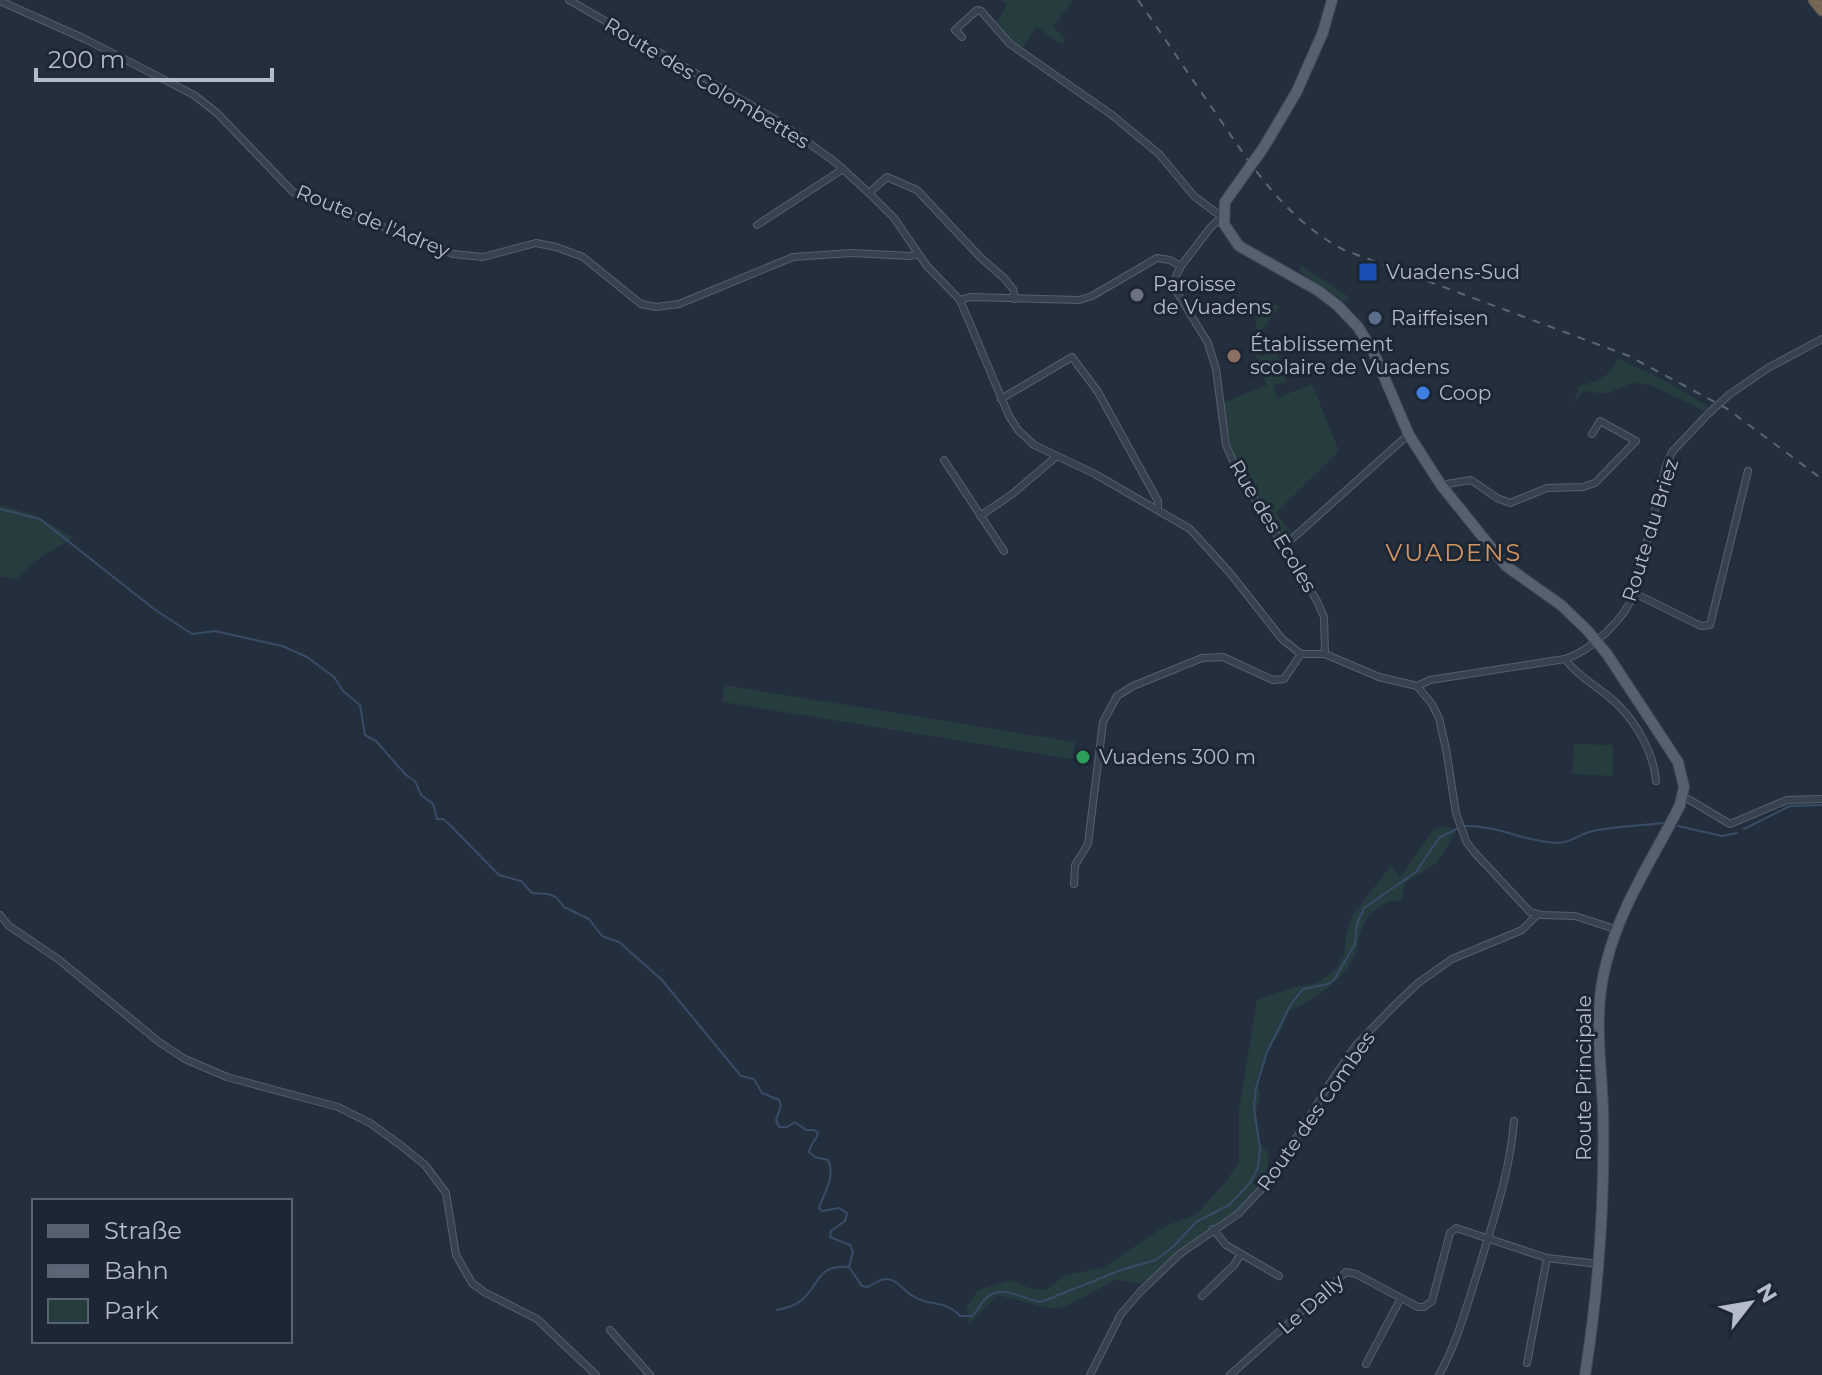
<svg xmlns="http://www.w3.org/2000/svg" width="1822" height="1375" font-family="Montserrat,sans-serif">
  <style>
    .green { fill: #263c3f }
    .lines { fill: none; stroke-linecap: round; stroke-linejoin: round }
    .stream { stroke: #394c67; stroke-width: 2 }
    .street-casing { stroke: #565f6c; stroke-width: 8 }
    .primary-casing { stroke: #414a57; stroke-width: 12 }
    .highway-casing { stroke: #434c59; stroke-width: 13 }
    .street { stroke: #38414e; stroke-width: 6 }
    .primary { stroke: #56606e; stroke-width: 10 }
    .highway { stroke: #746855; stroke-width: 11 }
    .rail { stroke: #5a6575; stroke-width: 2; stroke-dasharray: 8 8; stroke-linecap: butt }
    .street-bridge-casing { stroke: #565f6c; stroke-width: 8; stroke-linecap: butt }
    .street-bridge { stroke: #38414e; stroke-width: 6 }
    .transit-dot { fill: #1a4fb4; stroke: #1d2633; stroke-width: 3 }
    .worship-dot { fill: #6b7280; stroke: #1d2633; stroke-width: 3 }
    .service-dot { fill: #5c6f8a; stroke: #1d2633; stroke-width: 3 }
    .education-dot { fill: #8d6e63; stroke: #1d2633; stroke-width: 3 }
    .shop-dot { fill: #3f7fe0; stroke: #1d2633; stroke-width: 3 }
    .leisure-dot { fill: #2e9e5b; stroke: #1d2633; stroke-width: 3 }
    .labels { text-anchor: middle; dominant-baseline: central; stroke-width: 6; stroke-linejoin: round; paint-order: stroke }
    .street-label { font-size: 20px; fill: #b4bcc9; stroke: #1d2633 }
    .poi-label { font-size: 20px; fill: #b4bcc9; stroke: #1d2633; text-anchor: start }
    .quarter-label { font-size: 24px; letter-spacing: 2px; fill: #d59563; stroke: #1d2633 }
  </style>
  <rect width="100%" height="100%" fill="#242f3e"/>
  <g class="green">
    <path d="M1001,0h72l-20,27 13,12 -4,6 -25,-18 -15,22 -27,-24 12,-20z"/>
    <path d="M1302,266l44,29 4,3 -7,3 -42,-29 -2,-4z"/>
    <path d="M1264,298l15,9 -21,29 -3,-21z"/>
    <path d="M1252,334l9,23 15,-6 11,30 -14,5 4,12 35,-14 27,67 -63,62 16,21 -9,7 -51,-89 -9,-49 44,-18 -19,-49z"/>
    <path d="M1618,358l55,27 35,22 -4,4 -53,-26 -19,-2 -26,11 -22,-3 -10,12 5,-17c20,-5 30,-8 39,-28z"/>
    <path d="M0,505l35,10 39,23 -32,18 -26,23 -16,-2z"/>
    <path d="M724,685l351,57 -3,17 -350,-57z"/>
    <path d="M1574,744l39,1v31l-41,-2z"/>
    <path d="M1448,826l8,6 -19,31 -32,20 -3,18c-11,-1 -15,1 -24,7 -25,17 -14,37 -30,59 -15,21 -38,35 -61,45l-5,18 -14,19 -11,29 3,17 -5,24 4,22 10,14 -4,28 -27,29 -97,72 -26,-4 -48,26 -15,3 -54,-14 -30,30 -1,-19 11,-16 33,-10 20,9 15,1 19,-15 38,-7 62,-42 30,-11 29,-31 15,-22v-53l18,-109 37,-13 23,-4 17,-12 10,-15 2,-21 6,-19 39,-51 9,12 34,-48z"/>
  </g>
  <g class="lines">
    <g class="stream">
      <path d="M0,509l40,10 114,90 38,25 23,-3 67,15 25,11 27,20 9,14 17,14 5,30 11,6 30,34 9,6 6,14 12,9 4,15h6l5,4 51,52 22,6 11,12 16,1 8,3 8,10 25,12 13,17 17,6 43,38 79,96 13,3 8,14 17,7 2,6 -5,14 3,7h8l8,-5 11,8h8l4,3c-2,8 -8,11 -9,19l6,5 13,3c8,17 -4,32 -9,48l3,3 17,-3 8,5 -2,8 -14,10 -1,6 20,8 3,7 -4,15"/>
      <path d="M1464,826c32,-1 62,16 94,17 14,0 22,-10 35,-12 23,-5 47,-5 70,-8"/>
      <path d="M1678,826l44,10 15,-3"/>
      <path d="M1744,829l46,-23 32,-1"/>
      <path d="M777,1310c9,-2 18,-4 25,-10 19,-17 14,-35 47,-33l13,19 5,1c5,-2 12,-7 18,-8 12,-1 18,12 28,17 19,12 30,2 47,20h12c6,-5 7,-11 12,-16 17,-19 38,0 57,2l80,-32 35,-10 18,-14 22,-24 33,-17 21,-22 8,-15 2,-19 -6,-42 2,-19 11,-36 24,-48 12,-15 25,-5 6,-4 21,-36 2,-20 7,-16 52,-36 23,-34 19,-10"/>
    </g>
    <g class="street-casing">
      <g id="street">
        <path d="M569,0l209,121 57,41 34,31 25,25 33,48 33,34 49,116 9,14 16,15 61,29 95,55 40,44 52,66 19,15h24l54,23 38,9 15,18 7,14 7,31 10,64 10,28 8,11 56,60 12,3 33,1 40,13"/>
        <path d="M0,1l85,38 109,56 23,18 76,79 160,62 30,3 53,-14 20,4 27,10 58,47 15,3 23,-3 114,-47 58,-4 59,3 8,-2"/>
        <path d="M869,193l18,-16 30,13 64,68 23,20 9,11 2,10"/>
        <path d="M757,225l86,-56"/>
        <path d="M1181,266l-5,10 -1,13 33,54 8,26 10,76 10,23 81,133 7,16 1,37"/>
        <path d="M960,300l10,-3 109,3 13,-4 65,-38 13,2 11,6 29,-38 12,-11 -28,-21 -35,-42 -47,-39 -102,-71 -29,-33 -4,-1 -22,20 7,7"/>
        <path d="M1730,394l38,-26 54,-29"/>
        <path d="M1001,399l71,-42 26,35 60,109v9"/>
        <path d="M944,460l60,91"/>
        <path d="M1441,485l30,-5 26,18 13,5 37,-15 36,-1 12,-4 41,-42 -36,-20 -8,13"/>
        <path d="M980,516l31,-21 45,-38"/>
        <path d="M1283,547l125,-112"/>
        <path d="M1634,593l67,33 9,-1 38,-154"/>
        <path d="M1565,659c14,19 36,29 52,45 20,19 37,50 39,77"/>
        <path d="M1417,686l13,-6 135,-21c26,-8 60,-40 69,-66l32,-127 6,-14 37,-39"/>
        <path d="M1683,796l47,28 57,-24 35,-1"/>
        <path d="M1074,884l1,-19 13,-21 15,-122 14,-26 16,-10 69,-28 21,-1 50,23 11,-1 17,-25"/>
        <path d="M0,915l9,11 49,33 101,83 26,17 42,18 111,30 32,16 33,24 22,18 21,28 10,62 16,28 12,9 53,27 59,56"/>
        <path d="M1213,1229l13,16 53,31"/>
        <path d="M1202,1296l32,-31 7,-11"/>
        <path d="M610,1330l40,45"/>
        <path d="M1527,1363l20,-105"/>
        <path d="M1366,1364l35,-66"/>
        <path d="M1090,1375l31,-61 20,-23 40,-38 57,-39 34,-36 58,-95 26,-38 37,-38 25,-24 34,-24 70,-29 15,-15"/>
        <path d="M1230,1375l116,-103 10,2 62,33h6l8,-6 18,-68 6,-5 91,30 52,6"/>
        <path d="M1439,1375c18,-32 28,-70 39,-104 15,-50 32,-98 36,-150"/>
      </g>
    </g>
    <g class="primary-casing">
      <path id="primary" d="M1332,0l-9,32 -26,59 -33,56 -39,55 -1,22 15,22 78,44 20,15 21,22 15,24 36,84 32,50 65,81 55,39 26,25 20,24 71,108 6,25 -4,18c-27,54 -60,101 -74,159 -13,48 -5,96 -3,145 2,89 -4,178 -18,266"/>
    </g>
    <g class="highway-casing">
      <path id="highway" d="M1814,0l8,10"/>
    </g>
    <use href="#street" class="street"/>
    <use href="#primary" class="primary"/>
    <use href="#highway" class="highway"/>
    <path class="rail" d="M1138,0c26,37 51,75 77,112 36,53 70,107 129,138l285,106 97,52 96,71"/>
    <g class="street-bridge-casing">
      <path id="street-bridge" d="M1709,413l21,-19"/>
    </g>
    <use href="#street-bridge" class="street-bridge"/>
  </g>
  <rect class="transit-dot" x="1358" y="262" width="20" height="20" rx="4"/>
  <circle class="worship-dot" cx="1137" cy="295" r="8"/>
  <circle class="service-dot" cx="1375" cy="318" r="8"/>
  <circle class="education-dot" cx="1234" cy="356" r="8"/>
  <circle class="shop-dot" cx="1423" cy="393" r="8"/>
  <circle class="leisure-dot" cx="1083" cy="757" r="8"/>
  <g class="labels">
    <g class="street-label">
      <text transform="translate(707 83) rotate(31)">Route des Colombettes</text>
      <text transform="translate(373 221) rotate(22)">Route de l'Adrey</text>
      <text transform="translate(1273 526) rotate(59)">Rue des Ecoles</text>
      <text transform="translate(1650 530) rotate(-73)">Route du Briez</text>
      <text transform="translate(1584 1078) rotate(-90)">Route Principale</text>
      <text transform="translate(1316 1111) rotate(-55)">Route des Combes</text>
      <text transform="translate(1311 1304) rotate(-41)">Le Dally</text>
    </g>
    <g class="poi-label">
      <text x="1386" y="272">Vuadens-Sud</text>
      <text x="1153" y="284">Paroisse<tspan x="1153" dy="23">de Vuadens</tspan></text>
      <text x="1391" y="318">Raiffeisen</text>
      <text x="1250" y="344">Établissement<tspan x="1250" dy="23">scolaire de Vuadens</tspan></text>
      <text x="1439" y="393">Coop</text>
      <text x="1099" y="757">Vuadens 300 m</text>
    </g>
    <g class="quarter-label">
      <text x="1454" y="552">VUADENS</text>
    </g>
  </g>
  <rect x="32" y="1199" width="260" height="144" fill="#1d2633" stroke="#59626f" stroke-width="2"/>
  <rect x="48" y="1225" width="40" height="12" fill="#56606e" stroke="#59626f" stroke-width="2"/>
  <text x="104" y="1239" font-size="24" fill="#b4bcc9">Straße</text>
  <rect x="48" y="1265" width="40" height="12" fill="#5a6575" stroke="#59626f" stroke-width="2"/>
  <text x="104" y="1279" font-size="24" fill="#b4bcc9">Bahn</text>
  <rect x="48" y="1299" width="40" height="24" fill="#263c3f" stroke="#59626f" stroke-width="2"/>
  <text x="104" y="1319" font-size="24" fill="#b4bcc9">Park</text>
  <g transform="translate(1750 1303) rotate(59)" stroke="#1d2633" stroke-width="6" paint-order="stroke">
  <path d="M0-6L14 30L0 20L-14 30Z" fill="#b4bcc9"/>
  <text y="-12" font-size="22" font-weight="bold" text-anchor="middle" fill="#b4bcc9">N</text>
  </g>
  <path d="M36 68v12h236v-12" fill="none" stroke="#b4bcc9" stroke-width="4"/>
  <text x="48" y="68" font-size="24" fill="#b4bcc9" stroke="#1d2633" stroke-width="6" paint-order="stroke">200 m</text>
</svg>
